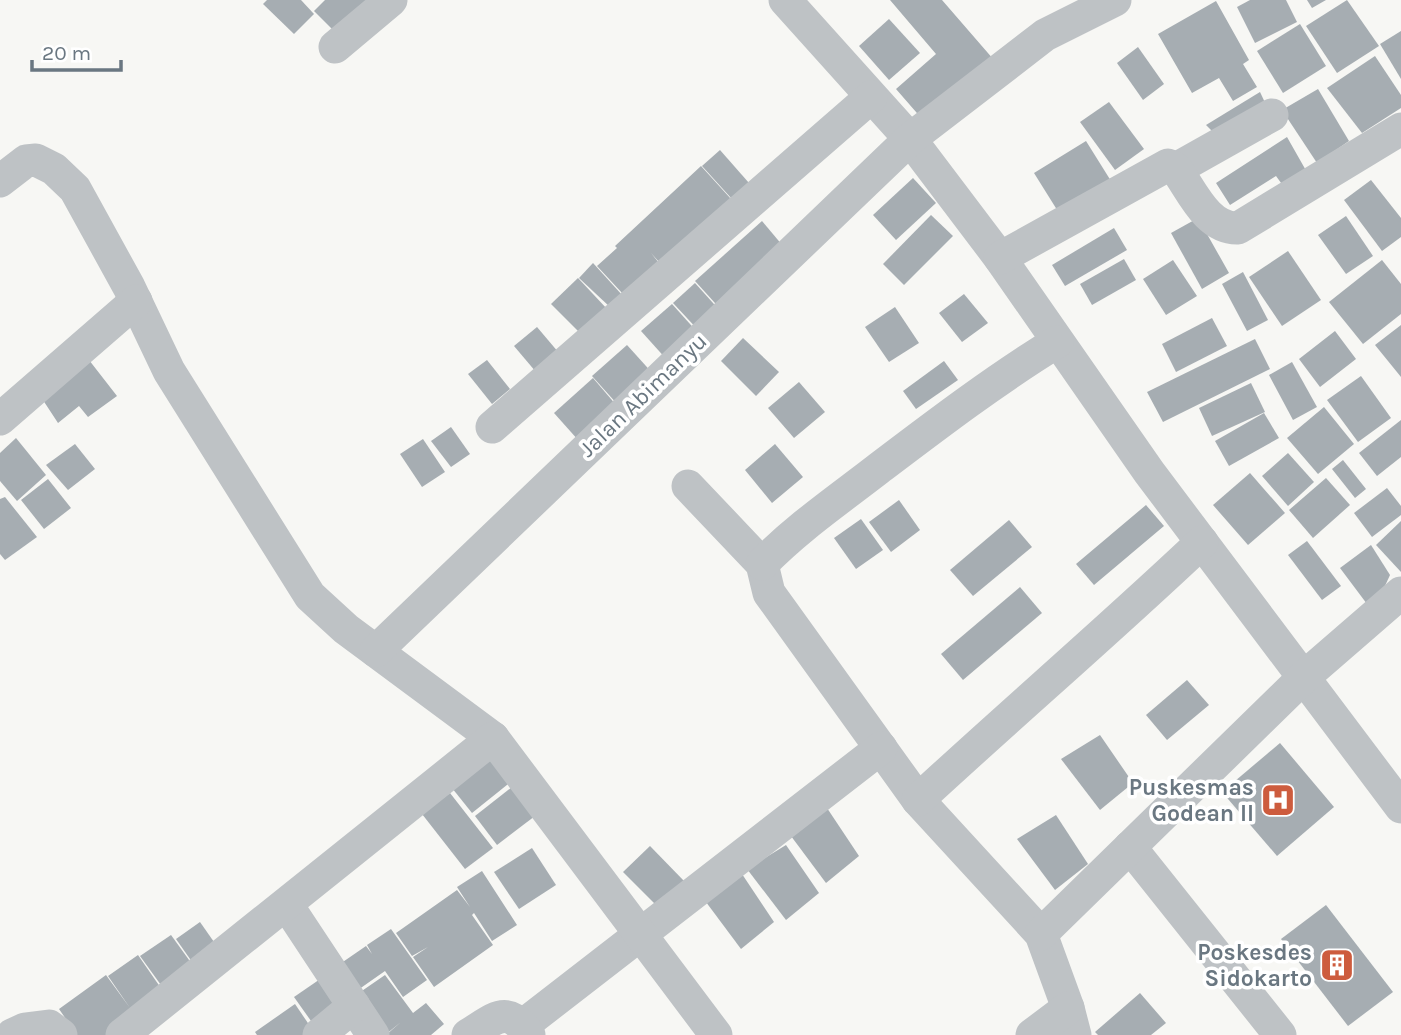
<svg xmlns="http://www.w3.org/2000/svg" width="1401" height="1035" font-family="Karla,sans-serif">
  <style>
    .building { fill: #a6adb2 }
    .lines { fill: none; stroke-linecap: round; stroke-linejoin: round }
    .minor { stroke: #bec2c5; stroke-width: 33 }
    .labels { text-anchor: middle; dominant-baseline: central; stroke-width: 7; stroke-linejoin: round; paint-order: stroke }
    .street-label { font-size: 23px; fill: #6a7781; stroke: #fff }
    .poi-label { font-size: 23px; font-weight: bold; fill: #6a7781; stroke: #fff; text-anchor: end }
  </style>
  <rect width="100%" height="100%" fill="#f7f7f4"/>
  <g class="building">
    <path d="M267,0h34l13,14 -20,20 -31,-30z"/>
    <path d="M325,0h47l-35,34 -23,-23z"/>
    <path d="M890,0h52l52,60 -71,60 -27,-31 40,-35z"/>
    <path d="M1250,0h36l11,22 -42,21 -18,-36z"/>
    <path d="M1307,0h19l-14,8z"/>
    <path d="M1347,0l32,46 -42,27 -31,-47z"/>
    <path d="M1216,1l33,59 -6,4 14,23 -24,14 -14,-23 -27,15 -34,-59z"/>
    <path d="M889,19l31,34 -31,27 -30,-34z"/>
    <path d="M1300,24l26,42 -43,27 -26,-42z"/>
    <path d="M1401,31v48l-21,-35z"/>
    <path d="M1138,47l26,37 -21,16 -26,-37z"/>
    <path d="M1375,56l26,39v13l-39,25 -35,-45z"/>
    <path d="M1318,89l31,52 -32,22 -35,-53z"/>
    <path d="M1260,92l8,17 -50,28 -12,-12z"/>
    <path d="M1109,102l35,47 -29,21 -35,-48z"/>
    <path d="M1287,137l21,37 -24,13 -8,-11 -46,29 -14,-22z"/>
    <path d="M1086,141l30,48 -52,32 -30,-48z"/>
    <path d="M720,150l29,33 -17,16 -30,-33z"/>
    <path d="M701,166l30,33 -71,64 -9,-10 8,10 -36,31 -26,-28 20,-18 -2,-2z"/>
    <path d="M913,178l23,25 -40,37 -23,-25z"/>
    <path d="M1371,180l30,38v19l-19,14 -38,-51z"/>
    <path d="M931,215l22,21 -49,49 -21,-21z"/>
    <path d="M1346,216l27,40 -27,18 -28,-39z"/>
    <path d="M1198,218l31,55 -27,16 -31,-56z"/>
    <path d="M762,221l21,25 -59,67 -29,-32z"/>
    <path d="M1114,228l13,22 -62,36 -13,-21z"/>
    <path d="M1288,251l33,49 -39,26 -33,-49z"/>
    <path d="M1124,259l12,21 -44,25 -12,-21z"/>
    <path d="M1173,260l24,36 -31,19 -23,-36z"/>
    <path d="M1382,260l19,24v30l-38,30 -34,-42z"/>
    <path d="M593,263l30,33 -12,12 -32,-30z"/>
    <path d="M1243,272l25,48 -21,11 -25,-47z"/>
    <path d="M578,278l30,32 -26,25 -31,-31z"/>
    <path d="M695,283l27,30 -22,19 -27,-29z"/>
    <path d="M964,294l24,29 -26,19 -23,-29z"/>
    <path d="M672,304l27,30 -31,27 -27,-30z"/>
    <path d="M895,307l24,36 -30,19 -24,-35z"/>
    <path d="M1212,318l15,28 -51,26 -14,-28z"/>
    <path d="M1401,325v52l-26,-32z"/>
    <path d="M537,327l22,26 -23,19 -22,-26z"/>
    <path d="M1335,331l21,28 -36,28 -21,-28z"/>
    <path d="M743,338l36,34 -23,24 -35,-35z"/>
    <path d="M1255,339l15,30 -107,53 -16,-30z"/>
    <path d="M627,345l28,31 -37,29 -26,-29z"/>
    <path d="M89,360l28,36 -29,21 -9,-11 -21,17 -19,-29z"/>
    <path d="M487,360l23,29 -18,15 -24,-30z"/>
    <path d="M944,361l14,19 -42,29 -13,-18z"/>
    <path d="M1292,362l25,45 -24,13 -24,-45z"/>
    <path d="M1361,376l30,42 -33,24 -31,-42z"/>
    <path d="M593,378l24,28 -38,35 -25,-28z"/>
    <path d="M799,382l26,30 -31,26 -26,-30z"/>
    <path d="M1251,383l14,29 -53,24 -13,-28z"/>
    <path d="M1324,407l30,37 -36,30 -31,-36z"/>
    <path d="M1264,413l15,25 -50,28 -14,-25z"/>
    <path d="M1401,420v37l-24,19 -18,-23z"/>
    <path d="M451,427l19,27 -19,13 -20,-26z"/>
    <path d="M16,438l30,37 -29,26 -17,-20v-28z"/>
    <path d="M423,439l22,33 -23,15 -22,-33z"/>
    <path d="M75,444l20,25 -27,21 -22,-25z"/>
    <path d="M775,444l28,33 -31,26 -27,-33z"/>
    <path d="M1288,453l26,29 -26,24 -26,-30z"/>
    <path d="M1343,460l23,29 -11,9 -23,-29z"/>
    <path d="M1250,473l35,40 -37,32 -35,-40z"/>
    <path d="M1326,478l24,27 -37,33 -24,-28z"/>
    <path d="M48,479l23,29 -27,21 -23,-29z"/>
    <path d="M1387,488l14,18v9l-29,22 -18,-24z"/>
    <path d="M5,497l32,40 -32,23 -5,-6v-55z"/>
    <path d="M899,500l21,30 -29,22 -22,-30z"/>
    <path d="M1146,505l18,21 -70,59 -18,-21z"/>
    <path d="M861,519l22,31 -27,19 -22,-31z"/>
    <path d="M1009,520l23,27 -59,49 -23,-26z"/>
    <path d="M1401,521v51l-25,-27z"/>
    <path d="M1307,541l34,45 -19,14 -34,-45z"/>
    <path d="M1371,545l19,30 -17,37 -33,-44z"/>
    <path d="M1020,587l22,26 -79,67 -22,-26z"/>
    <path d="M1187,680l22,25 -42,35 -21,-25z"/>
    <path d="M1100,735l33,48 -33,27 -39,-51z"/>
    <path d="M1280,743l54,64 -57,49 -55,-64z"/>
    <path d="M488,751l24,30 -40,32 -24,-30z"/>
    <path d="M512,787l23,29 -38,29 -22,-29z"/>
    <path d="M450,793l43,55 -28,21 -43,-55z"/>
    <path d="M827,808l32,48 -33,27 -38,-51z"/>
    <path d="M1056,815l32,49 -33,26 -38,-51z"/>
    <path d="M786,845l33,48 -33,27 -39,-51z"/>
    <path d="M650,846l35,36 -26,26 -36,-36z"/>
    <path d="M532,848l24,37 -37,24 -25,-37z"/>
    <path d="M482,871l35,54 -25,16 -18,-28 -2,2 21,30 -59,42 -21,-30 15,-10 -16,9 -16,-23 61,-43 13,17 -13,-20z"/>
    <path d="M742,874l32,48 -33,27 -38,-51z"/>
    <path d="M1326,905l67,87 -45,34 -67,-87z"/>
    <path d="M200,922l21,30 -24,17 -21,-30z"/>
    <path d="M391,929l36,51 -24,17 -18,-26 -30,21 -18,-26 29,-20 6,8 -5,-9z"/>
    <path d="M171,935l26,36 -31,21 -26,-36z"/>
    <path d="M138,955l27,39 -58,41h-30l-18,-26 47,-34 24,33 -22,-32z"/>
    <path d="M326,975l22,31 -32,22 -22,-31z"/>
    <path d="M385,975l28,38 13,-10 18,21 -13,11h-45l15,-13 -16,13 -29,-40z"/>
    <path d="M1140,993l26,30 -15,12h-53l-3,-3z"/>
    <path d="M295,1004l19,28 -4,3h-53l-2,-3z"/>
  </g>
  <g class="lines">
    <g class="minor">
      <path d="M785,0l125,139 90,119 149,214 252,335"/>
      <path d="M335,47l56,-47"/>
      <path d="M1176,169l96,-54"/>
      <path d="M0,181l26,-20 10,-1 18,9 21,20 54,98 40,84 141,225 36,33 147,109"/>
      <path d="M1000,258l168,-93 8,4c16,22 31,60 62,59l163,-99"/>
      <path d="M0,419l136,-118"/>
      <path d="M492,427l379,-330"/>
      <path d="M688,486l74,78 7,29 149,207 123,134 27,74 7,27"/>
      <path d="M762,564c35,-36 76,-64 116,-95 58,-44 117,-89 179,-127"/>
      <path d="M376,651l534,-512 135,-104 70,-35"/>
      <path d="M918,800c94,-87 191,-170 284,-258"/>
      <path d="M1130,847l150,188"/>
      <path d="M287,905l86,130"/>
      <path d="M1041,934l263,-257 97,-84"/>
      <path d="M522,1026l359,-278"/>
      <path d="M12,1035l13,-6 24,-3 12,9"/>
      <path d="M122,1035l371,-297 223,297"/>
      <path d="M319,1035l35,-29"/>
      <path d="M468,1035c27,-16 39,-32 61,0"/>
      <path d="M1032,1035l36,-27"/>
    </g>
  </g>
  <defs>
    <g id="hospital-square" transform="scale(1.75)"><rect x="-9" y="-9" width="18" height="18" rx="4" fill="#cd5c3e" stroke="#fff"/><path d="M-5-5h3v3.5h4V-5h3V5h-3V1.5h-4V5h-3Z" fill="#fff"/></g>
    <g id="building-square" transform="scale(1.75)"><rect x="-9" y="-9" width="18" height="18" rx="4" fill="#cd5c3e" stroke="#fff"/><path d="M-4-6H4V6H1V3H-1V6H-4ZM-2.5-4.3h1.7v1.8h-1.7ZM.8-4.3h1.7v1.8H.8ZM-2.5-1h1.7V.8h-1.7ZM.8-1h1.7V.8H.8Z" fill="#fff"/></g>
  </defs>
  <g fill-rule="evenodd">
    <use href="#hospital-square" x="1278" y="800"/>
    <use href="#building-square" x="1337" y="965"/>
  </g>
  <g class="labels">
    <g class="street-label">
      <text transform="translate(643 395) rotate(-44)">Jalan Abimanyu</text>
    </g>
    <g class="poi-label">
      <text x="1254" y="787">Puskesmas<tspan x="1254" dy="26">Godean II</tspan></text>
      <text x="1312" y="952">Poskesdes<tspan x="1312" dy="26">Sidokarto</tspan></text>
    </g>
  </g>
  <path d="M32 60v10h89v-10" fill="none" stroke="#6a7781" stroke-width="3.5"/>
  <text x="42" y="60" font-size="21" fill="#6a7781" stroke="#ffffff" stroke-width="5" paint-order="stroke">20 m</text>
</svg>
